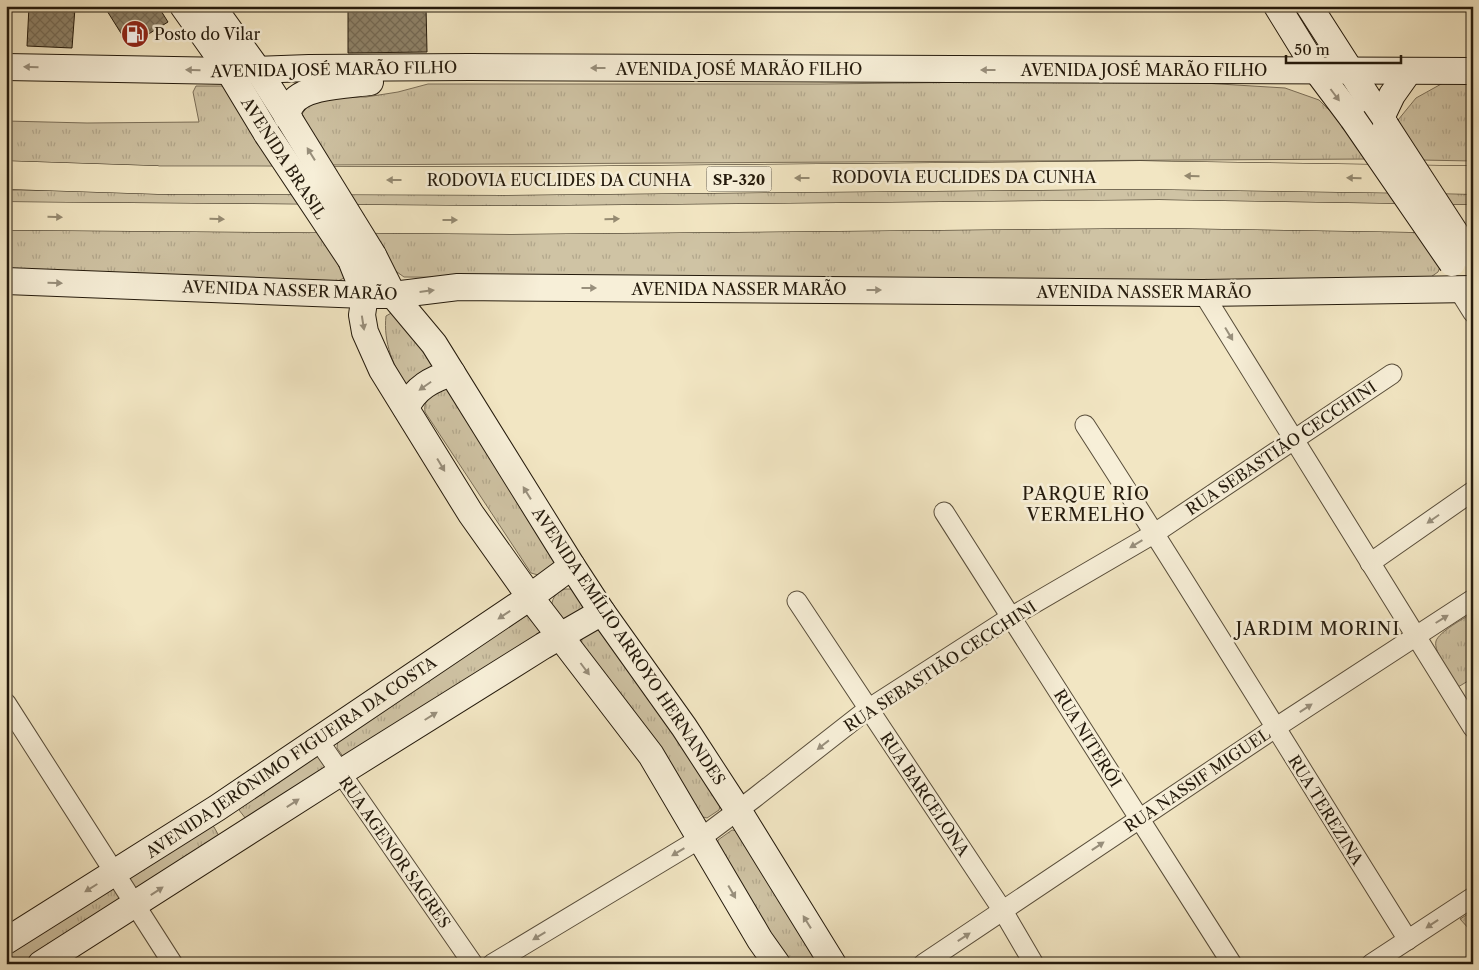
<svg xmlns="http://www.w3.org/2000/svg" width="1479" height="970" font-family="'Libre Caslon Text',serif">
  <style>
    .grass { fill: url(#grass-tufts); stroke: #7a6e58 }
    .building { fill: url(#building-cross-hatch); stroke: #241a0c }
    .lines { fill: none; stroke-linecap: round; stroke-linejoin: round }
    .street-casing { stroke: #584d3a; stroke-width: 21 }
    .secondary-casing { stroke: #241a0c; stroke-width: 28 }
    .highway-casing { stroke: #241a0c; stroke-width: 29 }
    .street { stroke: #f7efd8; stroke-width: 19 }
    .secondary { stroke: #f7efd8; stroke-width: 26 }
    .highway { stroke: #f2e6c3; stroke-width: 28 }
    .secondary-bridge-casing { stroke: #241a0c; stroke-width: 28; stroke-linecap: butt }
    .secondary-bridge { stroke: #f7efd8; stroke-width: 26 }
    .oneway { fill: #988f7c }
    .oneway2 { fill: #958a71 }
    .labels { text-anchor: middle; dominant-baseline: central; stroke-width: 5; stroke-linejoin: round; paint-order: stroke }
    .shield { fill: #f7efd8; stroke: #635a49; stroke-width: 1 }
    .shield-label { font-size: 15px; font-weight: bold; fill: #241a0c }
    .poi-label { font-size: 16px; fill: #241a0c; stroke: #f7efd8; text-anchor: start }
    .street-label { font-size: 16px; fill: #241a0c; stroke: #f7efd8 }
    .neighbourhood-label { font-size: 18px; letter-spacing: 1px; fill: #241a0c; stroke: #f7efd8 }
  </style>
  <defs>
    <pattern id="grass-tufts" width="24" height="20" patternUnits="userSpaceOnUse" patternTransform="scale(1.25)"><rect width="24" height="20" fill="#cfc3a4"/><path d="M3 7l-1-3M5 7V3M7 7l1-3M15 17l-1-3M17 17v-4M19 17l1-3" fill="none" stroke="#b2a78c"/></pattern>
    <pattern id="building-cross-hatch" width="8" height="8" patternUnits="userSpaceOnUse" patternTransform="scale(1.25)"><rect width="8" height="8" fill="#8f846b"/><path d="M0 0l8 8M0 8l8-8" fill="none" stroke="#756b56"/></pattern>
  </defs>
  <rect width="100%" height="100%" fill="#f2e6c3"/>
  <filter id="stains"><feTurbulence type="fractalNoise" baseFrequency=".004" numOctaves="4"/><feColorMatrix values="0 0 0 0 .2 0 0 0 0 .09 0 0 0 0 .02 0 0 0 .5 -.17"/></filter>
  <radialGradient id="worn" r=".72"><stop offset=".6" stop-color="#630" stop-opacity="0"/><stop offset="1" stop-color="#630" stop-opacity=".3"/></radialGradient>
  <g class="grass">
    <path d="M1154,80l131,8 34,12 18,18 31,41 -1042,6 -25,-49 7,-12 17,-7h41l32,-5 30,-8h393z"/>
    <path d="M1443,83l30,1v77l-53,-1 -17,-25 -5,-15 18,-22z"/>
    <path d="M196,86h29l55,83 -274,-5v-43l81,2 112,-1 -6,-30z"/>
    <path d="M1384,181l19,28 -1046,6 -13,-22z"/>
    <path d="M6,190h287l13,22 -300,-2z"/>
    <path d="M1441,190h32v20h-18z"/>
    <path d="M6,224l310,3 32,49 -10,5 -332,-10z"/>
    <path d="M1414,224l26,43 -2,5 -13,9 -243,2 -778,-6 -14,-10 -24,-38z"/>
    <path d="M393,312l44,55 -27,22c-17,-20 -27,-48 -24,-73z"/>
    <path d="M446,389l7,5 104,160 -4,12 -15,9 -7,-2 -106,-161c-2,-14 8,-19 21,-23z"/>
    <path d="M565,589h6l11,7 2,14 -21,11 -11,-12c-1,-10 3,-16 13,-20z"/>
    <path d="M1473,613v65l-15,9c-6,-10 -25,-35 -22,-46 3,-9 28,-23 37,-28z"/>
    <path d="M526,616h9l9,13 -3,10 -197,119 -7,-10 1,-11z"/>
    <path d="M596,629l12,3 114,167 -3,11 -12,8 -8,-2 -118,-167 1,-11z"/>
    <path d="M312,751l16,13 -1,10 -81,45 -7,-9 2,-9z"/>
    <path d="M205,822l9,5 5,9 -85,55 -6,-9 2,-11z"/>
    <path d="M732,830l10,2 81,132h-36l-70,-114 1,-10z"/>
    <path d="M116,887l6,10 -93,67h-23v-17z"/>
    <path d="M1473,911v17l-3,2 -10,-11z"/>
  </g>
  <g class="building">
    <path d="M29,6l46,2 -3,40 -45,-2z"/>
    <path d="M104,6h54l10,16 -39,24z"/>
    <path d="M348,6h78l1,46 -79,1z"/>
  </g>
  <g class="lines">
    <g class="street-casing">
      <g id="street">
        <path d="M1458,289l15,24"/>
        <path d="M1203,293l270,435"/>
        <path d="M1085,425c110,170 215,343 323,515"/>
        <path d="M944,512l288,452"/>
        <path d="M1370,563l103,-72"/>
        <path d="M797,601l206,310 31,53"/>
        <path d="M6,703l167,261"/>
        <path d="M318,740l155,224"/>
        <path d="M492,964l209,-126 52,-39 115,-90 143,-92 144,-84 237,-159"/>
        <path d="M923,964l352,-236 198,-129"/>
        <path d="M1371,964l102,-67"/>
      </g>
    </g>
    <g class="secondary-casing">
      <g id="secondary">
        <path d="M183,6l46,65 38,63"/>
        <path d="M212,6l46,64 33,52"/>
        <path d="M1277,6l40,65 36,48"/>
        <path d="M1309,6l77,120"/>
        <path d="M6,67l223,4 80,-3 161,-1 1003,4"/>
        <path d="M287,117c1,-4 2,-9 4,-12 12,-20 57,-20 79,-23"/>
        <path d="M1381,118l11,-23 17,-24"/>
        <path d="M373,255l20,40 41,49 138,222 30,46 82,115 54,83 95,154"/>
        <path d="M351,260l14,35 -3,20 3,17 17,38 89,144 59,83 121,158 109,185 17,24"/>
        <path d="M6,281l359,14h28l65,-8 745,6 270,-4"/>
        <path d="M406,408c9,-20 26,-29 46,-35"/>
        <path d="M6,941l211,-133 313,-211 42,-31"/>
        <path d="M41,964l299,-191 203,-127 59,-34"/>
      </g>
    </g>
    <g class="highway-casing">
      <g id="highway">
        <path d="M6,175l152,5 350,1 632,-6 333,5"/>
        <path d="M6,216l506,4 647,-6 314,5"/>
      </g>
    </g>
    <use href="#street" class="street"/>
    <use href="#secondary" class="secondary"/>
    <use href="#highway" class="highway"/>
    <g class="secondary-bridge-casing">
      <g id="secondary-bridge">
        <path d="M1353,119l99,144"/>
        <path d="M291,122l82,133"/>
        <path d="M1386,126l83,128"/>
        <path d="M267,134l84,126"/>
      </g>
    </g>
    <use href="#secondary-bridge" class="secondary-bridge"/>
  </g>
  <defs><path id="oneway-solid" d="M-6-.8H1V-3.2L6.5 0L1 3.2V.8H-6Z" transform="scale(1.25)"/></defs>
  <g class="oneway">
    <use href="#oneway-solid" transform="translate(31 67) rotate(-179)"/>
    <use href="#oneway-solid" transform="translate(598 68) rotate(-180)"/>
    <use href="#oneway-solid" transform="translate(193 70) rotate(-179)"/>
    <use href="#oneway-solid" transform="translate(988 70) rotate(-180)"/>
    <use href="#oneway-solid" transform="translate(1335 95) rotate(53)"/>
    <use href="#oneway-solid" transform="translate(311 154) rotate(-122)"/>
    <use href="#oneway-solid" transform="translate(55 283) rotate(2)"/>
    <use href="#oneway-solid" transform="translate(589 288)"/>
    <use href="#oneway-solid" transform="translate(874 290)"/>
    <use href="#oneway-solid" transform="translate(427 291) rotate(-7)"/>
    <use href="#oneway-solid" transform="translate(363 323) rotate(81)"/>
    <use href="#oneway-solid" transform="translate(1229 334) rotate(59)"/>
    <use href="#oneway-solid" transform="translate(425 386) rotate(145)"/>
    <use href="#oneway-solid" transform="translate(441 465) rotate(59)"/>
    <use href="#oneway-solid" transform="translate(527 493) rotate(-122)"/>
    <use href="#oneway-solid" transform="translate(1433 519) rotate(145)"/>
    <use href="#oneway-solid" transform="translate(1136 544) rotate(149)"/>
    <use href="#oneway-solid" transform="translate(504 615) rotate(146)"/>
    <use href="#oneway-solid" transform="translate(1442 619) rotate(-32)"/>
    <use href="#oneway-solid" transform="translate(585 669) rotate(53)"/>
    <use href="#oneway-solid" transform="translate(1306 708) rotate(-33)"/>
    <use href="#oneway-solid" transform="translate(431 716) rotate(-32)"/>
    <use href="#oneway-solid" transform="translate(823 745) rotate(142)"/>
    <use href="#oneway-solid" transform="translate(293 803) rotate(-33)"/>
    <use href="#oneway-solid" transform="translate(1098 846) rotate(-34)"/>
    <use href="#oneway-solid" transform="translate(678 852) rotate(149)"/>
    <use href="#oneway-solid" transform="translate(91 888) rotate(148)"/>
    <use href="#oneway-solid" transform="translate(157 891) rotate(-33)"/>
    <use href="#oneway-solid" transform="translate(732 892) rotate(60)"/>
    <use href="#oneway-solid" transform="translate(807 922) rotate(-122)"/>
    <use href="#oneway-solid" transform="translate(1432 924) rotate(146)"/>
    <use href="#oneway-solid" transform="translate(539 936) rotate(149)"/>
    <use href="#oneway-solid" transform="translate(964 937) rotate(-33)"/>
  </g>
  <g class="oneway2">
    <use href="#oneway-solid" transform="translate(1192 176) rotate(-179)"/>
    <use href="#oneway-solid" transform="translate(802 178) rotate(180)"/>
    <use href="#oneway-solid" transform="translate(1354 178) rotate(-179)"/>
    <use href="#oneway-solid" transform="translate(394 180) rotate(-180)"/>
    <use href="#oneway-solid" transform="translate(55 217) rotate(1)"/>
    <use href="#oneway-solid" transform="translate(217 219) rotate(1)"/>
    <use href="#oneway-solid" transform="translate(612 219) rotate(-1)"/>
    <use href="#oneway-solid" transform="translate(450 220)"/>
  </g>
  <defs>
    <g id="fuel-disc" transform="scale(1.4375)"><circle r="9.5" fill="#8f2418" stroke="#f7efd8"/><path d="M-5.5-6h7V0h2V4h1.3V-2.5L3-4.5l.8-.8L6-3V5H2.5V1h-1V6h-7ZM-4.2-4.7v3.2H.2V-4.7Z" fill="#fff"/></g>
  </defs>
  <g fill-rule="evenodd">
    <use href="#fuel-disc" x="135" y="34"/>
  </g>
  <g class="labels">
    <rect class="shield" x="706.5" y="166.5" width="65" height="25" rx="4"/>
    <g class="shield-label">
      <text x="739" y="179">SP-320</text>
    </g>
    <g class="poi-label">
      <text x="154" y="34">Posto do Vilar</text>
    </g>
    <g class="street-label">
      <text transform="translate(334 69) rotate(-1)">AVENIDA JOSÉ MARÃO FILHO</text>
      <text x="739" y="69">AVENIDA JOSÉ MARÃO FILHO</text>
      <text x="1144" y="70">AVENIDA JOSÉ MARÃO FILHO</text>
      <text transform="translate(284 158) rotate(57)">AVENIDA BRASIL</text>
      <text x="964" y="177">RODOVIA EUCLIDES DA CUNHA</text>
      <text x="559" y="180">RODOVIA EUCLIDES DA CUNHA</text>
      <text x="739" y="289">AVENIDA NASSER MARÃO</text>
      <text transform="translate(290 290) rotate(2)">AVENIDA NASSER MARÃO</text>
      <text x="1144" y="292">AVENIDA NASSER MARÃO</text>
      <text transform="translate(1281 448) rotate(-34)">RUA SEBASTIÃO CECCHINI</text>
      <text transform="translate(629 646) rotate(56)">AVENIDA EMÍLIO ARROYO HERNANDES</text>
      <text transform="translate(940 666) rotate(-33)">RUA SEBASTIÃO CECCHINI</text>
      <text transform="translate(1088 738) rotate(58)">RUA NITERÓI</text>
      <text transform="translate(291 757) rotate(-34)">AVENIDA JERÔNIMO FIGUEIRA DA COSTA</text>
      <text transform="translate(1197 780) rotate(-34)">RUA NASSIF MIGUEL</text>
      <text transform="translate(925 794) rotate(56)">RUA BARCELONA</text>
      <text transform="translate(1326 810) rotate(58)">RUA TEREZINA</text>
      <text transform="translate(395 852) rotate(55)">RUA AGENOR SAGRES</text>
    </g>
    <g class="neighbourhood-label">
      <text x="1086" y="494">PARQUE RIO<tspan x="1086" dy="21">VERMELHO</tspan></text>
      <text x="1318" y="629">JARDIM MORINI</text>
    </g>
  </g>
  <rect width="1479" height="970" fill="none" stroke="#f2e6c3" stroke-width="25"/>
  <rect x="8" y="8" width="1464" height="955" fill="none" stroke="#241a0c" stroke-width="2.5"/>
  <rect x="12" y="12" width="1454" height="945" fill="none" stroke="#241a0c"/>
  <path d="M1286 55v8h115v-8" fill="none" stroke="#241a0c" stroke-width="2.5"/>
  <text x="1294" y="55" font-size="15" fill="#241a0c" stroke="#f7efd8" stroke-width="4" paint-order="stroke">50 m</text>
  <rect width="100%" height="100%" filter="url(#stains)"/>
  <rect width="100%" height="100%" fill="url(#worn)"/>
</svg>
